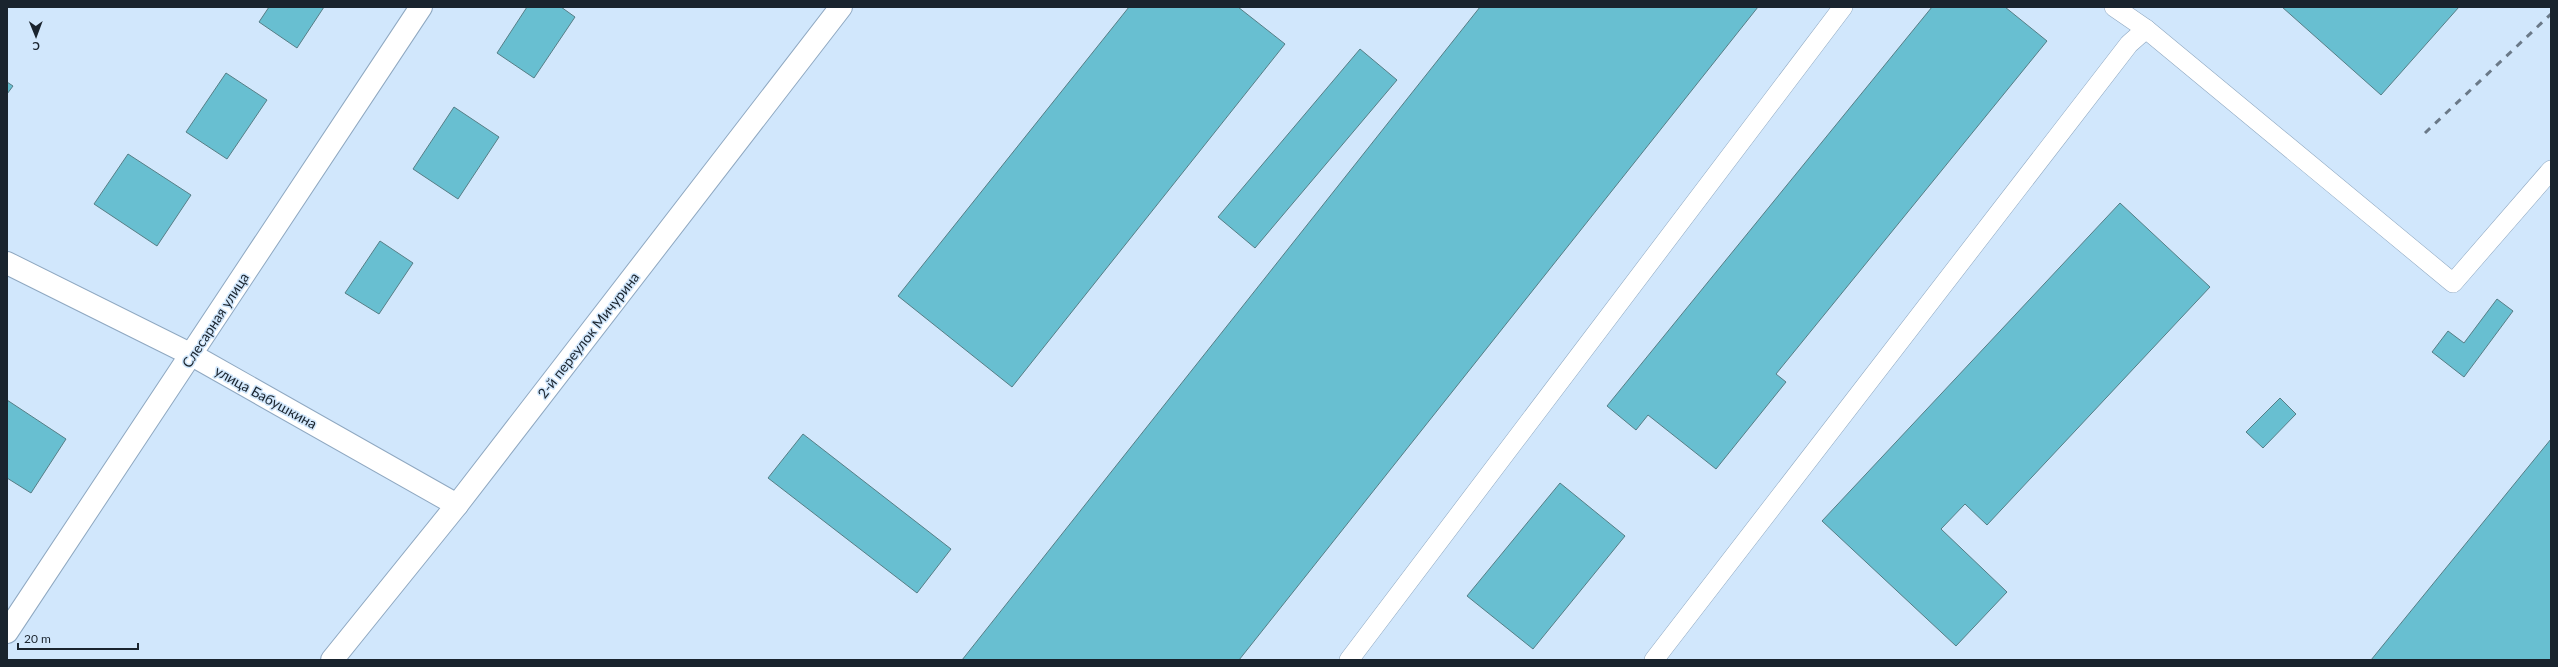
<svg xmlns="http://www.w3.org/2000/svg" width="2558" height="667" font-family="Lato,sans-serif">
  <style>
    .building { fill: #68bfd1; stroke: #567e86 }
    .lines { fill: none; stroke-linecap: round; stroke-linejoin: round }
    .service-casing { stroke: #8fa8c1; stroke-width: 20 }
    .minor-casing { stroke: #8fa8c1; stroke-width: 24 }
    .service { stroke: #fff; stroke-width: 19 }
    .minor { stroke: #fff; stroke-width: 22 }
    .rail { stroke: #6a7988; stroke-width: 3; stroke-dasharray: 7 7; stroke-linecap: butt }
    .labels { text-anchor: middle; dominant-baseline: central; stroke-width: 3; stroke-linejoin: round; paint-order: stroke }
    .street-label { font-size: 14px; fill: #1a242e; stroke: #d1e7fc }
  </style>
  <rect width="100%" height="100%" fill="#d1e7fc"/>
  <g class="building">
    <path d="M269,7h55l-27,41 -38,-26z"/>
    <path d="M527,7h34l14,10 -41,61 -37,-25z"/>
    <path d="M1129,7h109l47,37 -273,343 -114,-91z"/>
    <path d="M1480,7h278l-519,653h-277z"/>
    <path d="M1932,7h73l42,34 -271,333 10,8 -70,87 -68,-54 -12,15 -29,-24z"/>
    <path d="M2282,7h177l-78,88z"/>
    <path d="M1360,49l37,31 -142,168 -37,-31z"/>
    <path d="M226,73l41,27 -40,59 -41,-27z"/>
    <path d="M7,82l6,4 -6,8z"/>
    <path d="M454,107l45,30 -41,62 -45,-30z"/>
    <path d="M128,154l63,41 -34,51 -63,-42z"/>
    <path d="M2120,203l90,84 -223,238 -22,-21 -24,25 66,63 -51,54 -134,-125z"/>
    <path d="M380,241l33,22 -34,51 -34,-21z"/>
    <path d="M2497,299l16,12 -49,66 -32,-25 16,-21 16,12z"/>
    <path d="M2280,398l16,16 -33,34 -17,-16z"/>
    <path d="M7,400l59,39 -35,54 -24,-15z"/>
    <path d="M803,434l148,115 -34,44 -149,-115z"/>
    <path d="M2551,439v221h-180z"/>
    <path d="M1560,483l65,53 -92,113 -66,-53z"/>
  </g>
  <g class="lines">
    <g class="service-casing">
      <g id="service">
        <path d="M2114,7l32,22 307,254 98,-113"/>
        <path d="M1349,660l494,-653"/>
        <path d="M1654,660l475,-616 17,-15"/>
      </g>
    </g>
    <g class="minor-casing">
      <g id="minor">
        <path d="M7,263l185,92 265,150"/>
        <path d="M7,632l414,-625"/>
        <path d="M332,660l125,-155 384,-498"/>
      </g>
    </g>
    <use href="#service" class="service"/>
    <use href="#minor" class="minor"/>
    <path class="rail" d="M2425,133l126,-119"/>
  </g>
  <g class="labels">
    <g class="street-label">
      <text transform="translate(215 320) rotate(-57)">Слесарная улица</text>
      <text transform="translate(588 335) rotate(-52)">2-й переулок Мичурина</text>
      <text transform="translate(266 397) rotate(29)">улица Бабушкина</text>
    </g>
  </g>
  <rect width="2558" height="667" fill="none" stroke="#1a242e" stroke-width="16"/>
  <g transform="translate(36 36) rotate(179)" stroke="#d1e7fc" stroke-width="3" paint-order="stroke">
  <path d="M0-3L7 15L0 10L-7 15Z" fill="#1a242e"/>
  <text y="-6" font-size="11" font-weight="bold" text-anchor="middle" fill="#1a242e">С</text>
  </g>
  <path d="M18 643v6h120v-6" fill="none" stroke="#1a242e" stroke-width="2"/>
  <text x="24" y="643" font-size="12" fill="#1a242e" stroke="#d1e7fc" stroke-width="3" paint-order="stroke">20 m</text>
</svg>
